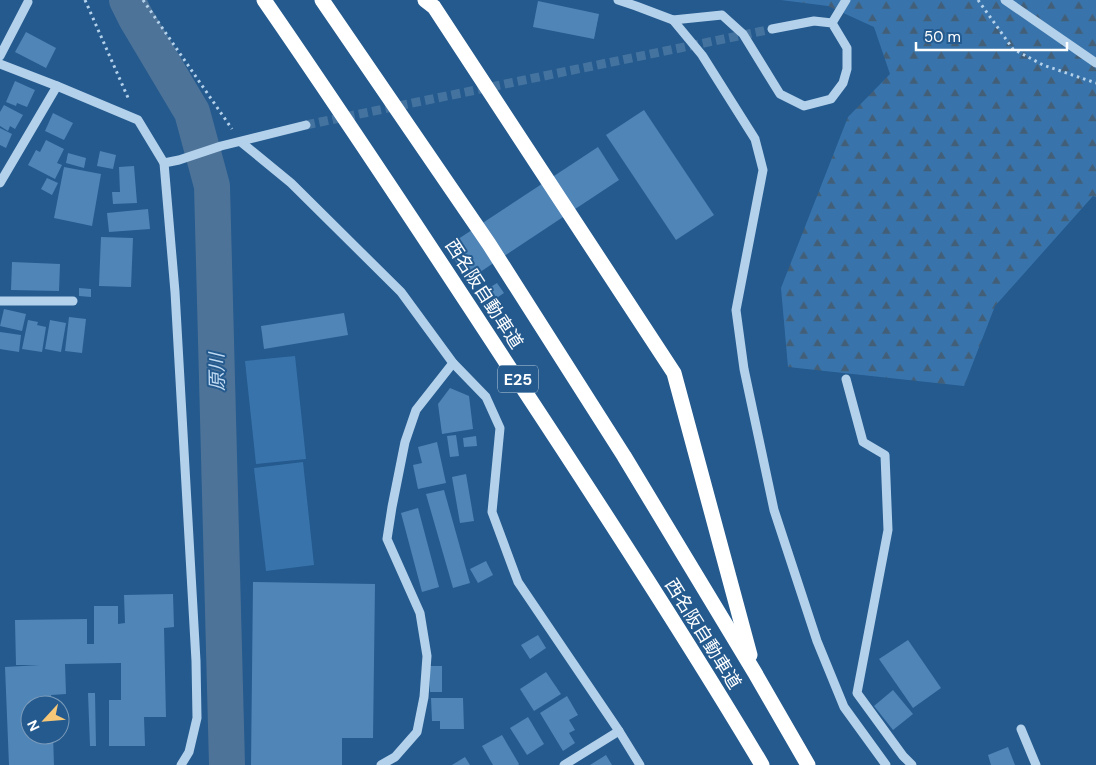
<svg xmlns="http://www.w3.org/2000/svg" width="1096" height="765" font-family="'DM Sans','Noto Sans JP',sans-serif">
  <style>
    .forest { fill: url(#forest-firs) }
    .garden { fill: #3874ab }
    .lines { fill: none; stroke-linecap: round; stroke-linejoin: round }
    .river { stroke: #4e7398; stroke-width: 36 }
    .building { fill: #5085b7 }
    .minor-tunnel { stroke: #45739f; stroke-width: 9; stroke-dasharray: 9 4.5; stroke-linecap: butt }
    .path { stroke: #b4d1eb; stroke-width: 3; stroke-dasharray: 2.5 4; stroke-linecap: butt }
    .minor { stroke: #b4d1eb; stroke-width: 9 }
    .highway { stroke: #fff; stroke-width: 15 }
    .labels { text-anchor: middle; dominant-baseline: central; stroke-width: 4; stroke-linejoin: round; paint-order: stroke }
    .shield { fill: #245a8e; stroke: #bdcedd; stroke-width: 1 }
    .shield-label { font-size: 16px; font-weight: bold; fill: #fff }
    .street-label { font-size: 18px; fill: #fff; stroke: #245a8e }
    .water-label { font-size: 19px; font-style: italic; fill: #c0daf2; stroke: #245a8e }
  </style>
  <defs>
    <pattern id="forest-firs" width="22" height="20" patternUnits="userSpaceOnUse" patternTransform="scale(1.25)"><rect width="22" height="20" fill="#3874ab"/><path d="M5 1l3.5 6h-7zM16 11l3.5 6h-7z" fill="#435e77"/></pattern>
  </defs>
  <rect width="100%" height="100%" fill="#245a8e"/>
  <path class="forest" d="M781,0h315v197l-3,-1 -98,110 -31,80 -176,-19 -7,-79 67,-171 42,-43 -16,-47 -46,-21z"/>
  <g class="garden">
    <path d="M295,356l11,103 -50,5 -11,-103z"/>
    <path d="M303,462l11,103 -48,6 -12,-103z"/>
  </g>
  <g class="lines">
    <path class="river" d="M127,0l9,18 56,94 20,74 15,579"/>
  </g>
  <g class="building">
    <path d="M538,1l61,13 -5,25 -61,-12z"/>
    <path d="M26,32l30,16 -10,20 -31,-16z"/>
    <path d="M15,81l20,9 -8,17 -10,-4 -1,3 -10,-4z"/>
    <path d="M4,105l19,10 -8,14 -5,-3 -2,5 -8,-5v-14z"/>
    <path d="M644,110l70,105 -38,25 -70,-105z"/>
    <path d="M53,113l20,10 -9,17 -19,-9z"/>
    <path d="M0,128l12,6 -6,14 -6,-3z"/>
    <path d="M46,140l18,9 -7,14 5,2 -7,14 -27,-14 8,-15 4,2z"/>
    <path d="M598,147l21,33 -151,100 -22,-33z"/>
    <path d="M100,151l16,4 -3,14 -16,-3z"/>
    <path d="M68,153l18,5 -2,10 -18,-5z"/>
    <path d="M134,166l3,37 -24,1 -1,-12h8l-1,-25z"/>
    <path d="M64,167l37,7 -9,52 -38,-8z"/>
    <path d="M47,178l11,5 -6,12 -11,-6z"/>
    <path d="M148,209l2,20 -41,3 -2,-19z"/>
    <path d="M101,237l32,1 -2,49 -32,-1z"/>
    <path d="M12,262l48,2 -1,27 -48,-1z"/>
    <path d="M497,283l7,10 -18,12 -7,-11z"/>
    <path d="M79,288l12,1v8l-12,-1z"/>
    <path d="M4,309l22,5 -4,17 -22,-5z"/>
    <path d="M344,313l4,22 -84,14 -3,-23z"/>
    <path d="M69,317l17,2 -4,34 -17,-2z"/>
    <path d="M28,320l10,2 -1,3 9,2 -4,25 -20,-3z"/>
    <path d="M50,320l16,3 -5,29 -16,-3z"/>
    <path d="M0,332l21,3 -2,17 -19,-3z"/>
    <path d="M450,388l19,8 4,33 -31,5 -4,-30z"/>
    <path d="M456,435l3,21 -9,1 -3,-21z"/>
    <path d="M476,436l1,10 -13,1 -1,-9z"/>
    <path d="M437,442l9,41 -28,6 -5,-24 9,-2 -4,-16z"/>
    <path d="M466,474l8,47 -14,2 -8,-46z"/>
    <path d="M444,490l26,93 -17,5 -27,-94z"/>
    <path d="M418,508l21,79 -17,5 -21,-79z"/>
    <path d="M486,561l7,14 -15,8 -8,-14z"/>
    <path d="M253,582l122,2 -2,154h-31v27h-91z"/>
    <path d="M173,594l1,33 -10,1 2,89h-22l1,29h-36v-46h12v-37l-56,1 1,30 -15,1 1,10h-22v30h23l1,30h-45l-4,-98 35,-2h-24l-1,-45 72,-1v25h7v-38h24v18l7,-1 -1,-28z"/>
    <path d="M538,635l8,13 -16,11 -9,-14z"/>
    <path d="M908,640l33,48 -28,20 -34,-49z"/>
    <path d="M429,666h13v26h-12z"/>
    <path d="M546,672l15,22 -27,17 -14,-22z"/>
    <path d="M893,690l20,24 -20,16 -19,-24z"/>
    <path d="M88,693h7l1,53h-6z"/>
    <path d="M567,696l11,19 -9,5 6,10 -6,3 6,10 -12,8 -23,-38z"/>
    <path d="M431,698h32l1,31h-24v-8h-8z"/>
    <path d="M528,717l16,27 -17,11 -17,-27z"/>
    <path d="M502,735l17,29 -1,1h-25l-11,-19z"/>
    <path d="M1008,747l7,18h-24l-3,-10z"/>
    <path d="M606,755l6,10h-22z"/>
    <path d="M465,757l5,8h-18z"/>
  </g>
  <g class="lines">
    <path class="minor-tunnel" d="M306,125l466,-96"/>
    <g class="path">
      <path d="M85,0l44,100"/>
      <path d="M143,0l89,129"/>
      <path d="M978,0l35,49 30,16 53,18"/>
    </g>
    <g class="minor">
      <path d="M618,0l18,6 37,14 49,-5 21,19 37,60 24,12 27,-7 12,-16 4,-14v-21l-15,-25 -18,-2 -42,8"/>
      <path d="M1005,0l91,63"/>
      <path d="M673,20l29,35 53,84 8,31 -27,140 8,59 30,141 43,131 27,66 42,58"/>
      <path d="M832,23l14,-23"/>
      <path d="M0,56l28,-54"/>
      <path d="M0,64l57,22 81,34 26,43 11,129 21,369 1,57 -8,34 -8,13"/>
      <path d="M241,142l50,41 110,109 52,71 33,34 14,31 -8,84 26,70 101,149 21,34"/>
      <path d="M164,163l15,-3 42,-14 85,-21"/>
      <path d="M0,183l57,-97"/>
      <path d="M0,301h73"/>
      <path d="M846,379l17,63 22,13 3,75 -31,163 46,63 9,9"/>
      <path d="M1021,729l15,36"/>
      <path d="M381,765l14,-8 22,-25 7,-35 3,-41 -7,-43 -33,-74 5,-32 13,-65 11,-32 37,-47"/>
      <path d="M564,765l55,-34"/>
    </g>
    <g class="highway">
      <path d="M264,0c89,129 176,261 262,393 81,123 161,246 236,372"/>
      <path d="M322,0l167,244 135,212 131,217 53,92"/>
      <path d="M425,0l9,7 240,366 76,282"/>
    </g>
  </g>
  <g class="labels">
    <rect class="shield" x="498" y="365.5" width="40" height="27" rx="4"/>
    <g class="shield-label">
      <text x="518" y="379">E25</text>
    </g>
    <g class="street-label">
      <text transform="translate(484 294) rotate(57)">西名阪自動車道</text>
      <text transform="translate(703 634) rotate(58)">西名阪自動車道</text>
    </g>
    <g class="water-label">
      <text transform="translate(217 372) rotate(-91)">原川</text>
    </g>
  </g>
  <g transform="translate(45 720) rotate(244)"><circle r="24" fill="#245a8e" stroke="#7c9cbb"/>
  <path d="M0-4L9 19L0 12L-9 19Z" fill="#f6c877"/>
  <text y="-8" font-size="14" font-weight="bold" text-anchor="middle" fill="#ffffff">N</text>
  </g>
  <path d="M916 42v8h151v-8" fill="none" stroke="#ffffff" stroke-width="2.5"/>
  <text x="924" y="42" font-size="15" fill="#ffffff" stroke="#245a8e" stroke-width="4" paint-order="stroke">50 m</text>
</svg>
